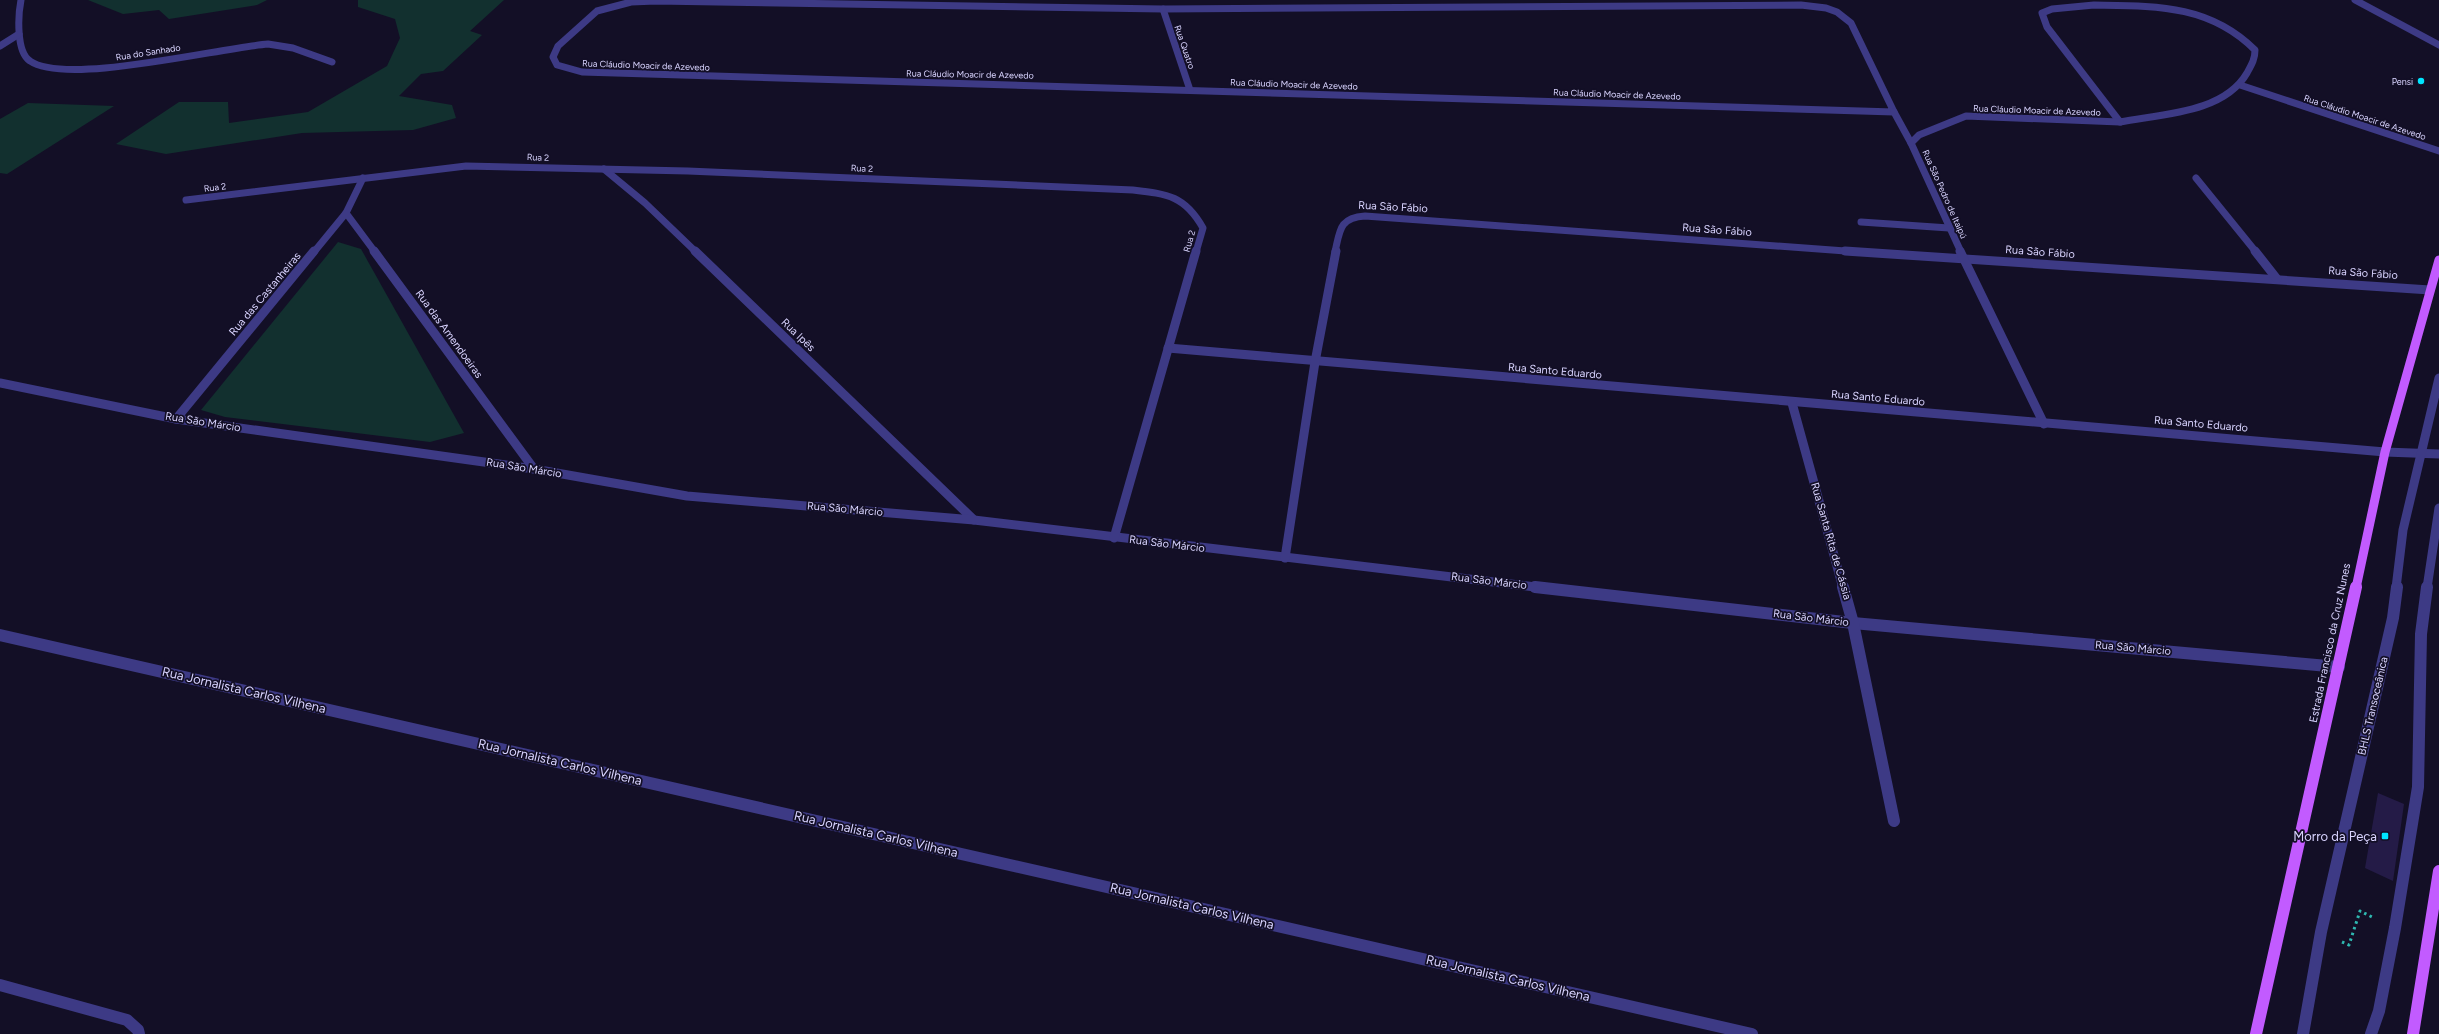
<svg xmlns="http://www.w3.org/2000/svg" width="2439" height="1034" font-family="Figtree,sans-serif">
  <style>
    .green { fill: #12302f }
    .building { fill: #241b47 }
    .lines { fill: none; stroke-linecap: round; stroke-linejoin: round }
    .path { stroke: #2fb8b0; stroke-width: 3; stroke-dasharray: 2.5 3.5; stroke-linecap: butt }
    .minor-far2 { stroke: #3d3a85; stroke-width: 7 }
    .minor-far1 { stroke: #3d3a85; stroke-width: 9 }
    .minor { stroke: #3d3a85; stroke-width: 12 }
    .major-far1 { stroke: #c25bff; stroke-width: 9 }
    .major { stroke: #c25bff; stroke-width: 12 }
    .poi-dot { fill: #00e5ff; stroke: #130f26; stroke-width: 1.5 }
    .labels { text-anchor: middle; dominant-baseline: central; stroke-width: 3.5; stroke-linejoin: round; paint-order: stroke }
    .far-street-label { font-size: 9px; fill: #d9d4ff; stroke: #130f26 }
    .far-poi-label { font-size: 9px; fill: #d9d4ff; stroke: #130f26; text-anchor: end }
    .street-label { font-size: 11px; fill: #d9d4ff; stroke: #130f26 }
    .near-street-label { font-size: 13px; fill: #d9d4ff; stroke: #130f26 }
    .near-poi-label { font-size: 13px; fill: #d9d4ff; stroke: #130f26; text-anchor: end }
  </style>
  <rect width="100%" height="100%" fill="#130f26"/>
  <g class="green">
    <path d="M88,0h179l-10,5 -88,14 -10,-9 -36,4z"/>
    <path d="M358,0h146l-34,31 12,4 -39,36 -22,3 -22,22 53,9 4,13 -43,12 -111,3 -136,21 -50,-10 63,-42h49l1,21 79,-11 79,-46 13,-28 -5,-19 -37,-12z"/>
    <path d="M28,103l86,3 -107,68 -7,-1v-54z"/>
    <path d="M338,242l23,7 103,184 -34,9 -205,-25 -24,-7z"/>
  </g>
  <path class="building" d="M2378,793l26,11 -11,77 -28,-13z"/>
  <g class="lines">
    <path class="path" d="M2342,942l7,3 11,-34 14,7"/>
    <g class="minor-far2">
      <path d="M21,0c-3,15 -5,52 9,61 36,25 189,-13 238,-17l25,4 39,14"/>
      <path d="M2355,0l84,45"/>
      <path d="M656,1l507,8 638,-4 25,3 11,4 14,11 43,89 -1312,-40 -25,-7 -4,-8 5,-11 39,-35 34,-9z"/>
      <path d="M2094,5c60,1 115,-1 161,45 0,9 -3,14 -8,23 -23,40 -85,41 -127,49l-73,-95 -5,-14 10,-4z"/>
      <path d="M1163,9l27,81"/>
      <path d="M0,46l19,-12"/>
      <path d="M2240,85l199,66"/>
      <path d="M1894,112l17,31 50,109"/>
      <path d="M1911,143l8,-8 47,-19 154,6"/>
      <path d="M604,169l41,34 51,49"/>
      <path d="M2196,178l60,74"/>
      <path d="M186,200l280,-34 222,5 445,19c35,4 52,6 70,38l-7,24"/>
      <path d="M346,213l29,39"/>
      <path d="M1861,222l88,6"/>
      <path d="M314,252l32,-39 17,-35"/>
      <path d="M1335,252c5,-22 4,-34 30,-36l494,36"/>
    </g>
    <g class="minor-far1">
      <path d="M374,251l160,218"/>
      <path d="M695,251l279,269"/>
      <path d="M1845,251l585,39"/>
      <path d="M1960,251l84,173"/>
      <path d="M2255,251l22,28"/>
      <path d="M1168,348l1217,104 54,2"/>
      <path d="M0,383l176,36 358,50 153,27 287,24 570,68"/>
      <path d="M1792,403l51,185"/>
      <path d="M176,419l138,-168"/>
      <path d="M1114,538l82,-287"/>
      <path d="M1285,558l30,-196 21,-111"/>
      <path d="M2396,588l7,-58 36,-152"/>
      <path d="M2427,588l12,-80"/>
    </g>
    <g class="minor">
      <path d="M1535,587l318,36 486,44"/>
      <path d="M1843,587l10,36 41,198"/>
      <path d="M0,635l1752,399"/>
      <path d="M0,985l127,35 11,10 1,4"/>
      <path d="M2303,1034l18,-102 72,-314 4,-31"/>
      <path d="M2371,1034l8,-23 16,-83 23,-141 3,-153 6,-47"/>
    </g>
    <path class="major-far1" d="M2356,588l29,-136 54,-192"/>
    <g class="major">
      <path d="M2256,1034l100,-447"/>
      <path d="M2413,1034l26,-163"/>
    </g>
  </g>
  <g class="poi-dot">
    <circle cx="2421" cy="81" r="4"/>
    <rect x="2381" y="832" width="8" height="8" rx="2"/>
  </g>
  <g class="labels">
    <g class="far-street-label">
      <text transform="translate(1185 47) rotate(71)">Rua Quatro</text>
      <text transform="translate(148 52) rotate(-9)">Rua do Sanhado</text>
      <text transform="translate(646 65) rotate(2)">Rua Cláudio Moacir de Azevedo</text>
      <text transform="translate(970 74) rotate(1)">Rua Cláudio Moacir de Azevedo</text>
      <text transform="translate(1294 84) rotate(2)">Rua Cláudio Moacir de Azevedo</text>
      <text transform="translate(1617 94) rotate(2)">Rua Cláudio Moacir de Azevedo</text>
      <text transform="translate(2037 110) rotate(2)">Rua Cláudio Moacir de Azevedo</text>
      <text transform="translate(2365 117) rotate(18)">Rua Cláudio Moacir de Azevedo</text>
      <text transform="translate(538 157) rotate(2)">Rua 2</text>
      <text transform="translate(862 168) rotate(2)">Rua 2</text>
      <text transform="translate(215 187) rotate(-7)">Rua 2</text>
      <text transform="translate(1945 194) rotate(66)">Rua São Pedro de Itaipú</text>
      <text transform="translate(1189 241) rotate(-74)">Rua 2</text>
    </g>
    <g class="far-poi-label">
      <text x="2413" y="81">Pensi</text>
    </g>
    <g class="street-label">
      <text transform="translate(1393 207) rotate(3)">Rua São Fábio</text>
      <text transform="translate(1717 230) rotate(4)">Rua São Fábio</text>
      <text transform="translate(2040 252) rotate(4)">Rua São Fábio</text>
      <text transform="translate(2363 273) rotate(4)">Rua São Fábio</text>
      <text transform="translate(265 294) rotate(-50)">Rua das Castanheiras</text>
      <text transform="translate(449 334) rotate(54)">Rua das Amendoeiras</text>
      <text transform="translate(798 335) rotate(44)">Rua Ipês</text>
      <text transform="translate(1555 371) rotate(5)">Rua Santo Eduardo</text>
      <text transform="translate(1878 398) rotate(5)">Rua Santo Eduardo</text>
      <text transform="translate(203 422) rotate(9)">Rua São Márcio</text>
      <text transform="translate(2201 424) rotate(5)">Rua Santo Eduardo</text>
      <text transform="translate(524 468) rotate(9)">Rua São Márcio</text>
      <text transform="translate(845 509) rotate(5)">Rua São Márcio</text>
      <text transform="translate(1831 541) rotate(74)">Rua Santa Rita de Cássia</text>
      <text transform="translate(1167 544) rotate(7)">Rua São Márcio</text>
      <text transform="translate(1489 581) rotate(7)">Rua São Márcio</text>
      <text transform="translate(1811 618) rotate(7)">Rua São Márcio</text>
      <text transform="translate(2330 643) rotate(-78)">Estrada Francisco da Cruz Nunes</text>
      <text transform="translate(2133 648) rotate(5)">Rua São Márcio</text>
      <text transform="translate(2373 706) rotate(-77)">BHLS Transoceânica</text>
    </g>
    <g class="near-street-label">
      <text transform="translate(244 690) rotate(13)">Rua Jornalista Carlos Vilhena</text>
      <text transform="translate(560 762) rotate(13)">Rua Jornalista Carlos Vilhena</text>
      <text transform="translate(876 834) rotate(13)">Rua Jornalista Carlos Vilhena</text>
      <text transform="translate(1192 906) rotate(13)">Rua Jornalista Carlos Vilhena</text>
      <text transform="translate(1508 978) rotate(13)">Rua Jornalista Carlos Vilhena</text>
    </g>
    <g class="near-poi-label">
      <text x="2377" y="836">Morro da Peça</text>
    </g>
  </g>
</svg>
